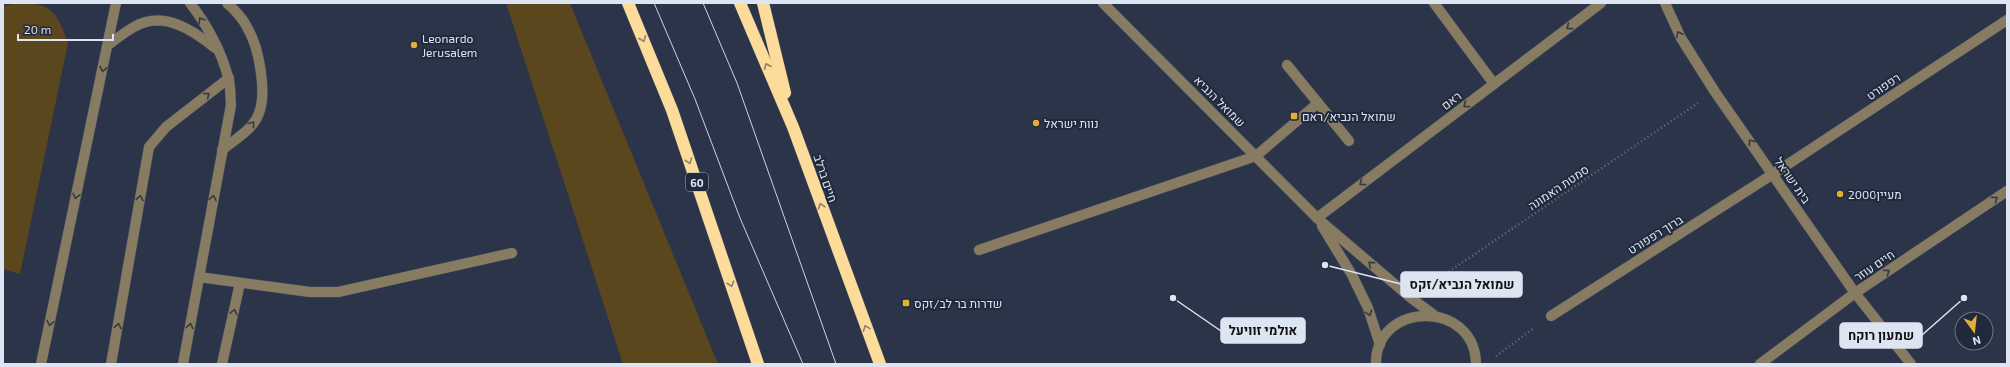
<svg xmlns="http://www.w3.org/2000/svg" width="2010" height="367" font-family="'Exo 2',Heebo,sans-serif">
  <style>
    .green { fill: #5a471d }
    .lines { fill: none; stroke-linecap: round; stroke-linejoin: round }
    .minor-casing { stroke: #485063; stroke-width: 11 }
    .highway-casing { stroke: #485063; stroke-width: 13 }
    .path { stroke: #6a7283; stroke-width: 2.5; stroke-dasharray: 1 3; stroke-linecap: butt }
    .minor { stroke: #877b61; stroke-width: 10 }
    .highway { stroke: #fcdb9b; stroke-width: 12 }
    .tram { stroke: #ccd3e1; stroke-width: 1 }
    .oneway { stroke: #353a44 }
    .oneway2 { stroke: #8e826c }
    .poi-dot { fill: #e2ae34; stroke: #212a3d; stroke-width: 1.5 }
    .labels { text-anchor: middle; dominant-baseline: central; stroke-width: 4; stroke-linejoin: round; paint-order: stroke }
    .shield { fill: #212a3d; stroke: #a5adbc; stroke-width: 1 }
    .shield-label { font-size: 11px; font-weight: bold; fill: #dee5f2 }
    .poi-label { font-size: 12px; fill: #dee5f2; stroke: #212a3d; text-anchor: start }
    .street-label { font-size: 12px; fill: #dee5f2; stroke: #212a3d }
    .leader { fill: none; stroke: #dee5f2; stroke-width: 1.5 }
    .callout-dot { fill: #dee5f2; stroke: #212a3d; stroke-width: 1.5 }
    .callout { fill: #dee5f2; stroke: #dee5f2; stroke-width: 1.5 }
    .callout-label { font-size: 13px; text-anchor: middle; font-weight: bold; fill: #111 }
  </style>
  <rect width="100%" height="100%" fill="#2b3448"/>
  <g class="green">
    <path d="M17,3c36,0 39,8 51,40l-48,231 -17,-5v-263z"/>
    <path d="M506,3h64l148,361h-95z"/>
  </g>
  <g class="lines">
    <g class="minor-casing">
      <g id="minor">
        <path d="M1103,3l214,215 94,80 23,17"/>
        <path d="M1434,3l60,81"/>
        <path d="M1665,3l16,35 34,54 140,201 56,71"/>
        <path d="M108,45c8,-6 17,-13 26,-18 29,-17 59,3 81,21"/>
        <path d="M1287,65l62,76"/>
        <path d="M222,150c12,-10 32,-21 37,-37 8,-21 0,-65 -11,-84 -5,-11 -12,-18 -21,-26"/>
        <path d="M1317,218l284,-215"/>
        <path d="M1322,226l30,49 16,33 12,37"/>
        <path d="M979,250l277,-94 62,-53"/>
        <path d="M199,277l111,15h28l174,-39"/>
        <path d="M1551,316l222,-142 234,-154"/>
        <path d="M41,364l75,-361"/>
        <path d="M111,364l38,-217 17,-20 63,-49"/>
        <path d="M183,364l48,-259c-1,-9 0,-20 -3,-28 -7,-26 -21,-52 -38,-74"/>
        <path d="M222,364l18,-81"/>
        <path d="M1376,364c-1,-63 99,-65 100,0"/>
        <path d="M1760,364l95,-71 152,-102"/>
      </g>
    </g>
    <g class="highway-casing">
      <g id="highway">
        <path d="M628,3l44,107 86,254"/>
        <path d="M740,3l53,124 87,237"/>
        <path d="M763,3l22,90"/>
      </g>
    </g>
    <g class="path">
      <path d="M1429,285l269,-182"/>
      <path d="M1496,356l38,-28"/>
    </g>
    <use href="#minor" class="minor"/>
    <use href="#highway" class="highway"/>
    <g class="tram">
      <path d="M654,3l41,96 45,119 63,146"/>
      <path d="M703,3l34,80 99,281"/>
    </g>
  </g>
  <defs><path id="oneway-chevron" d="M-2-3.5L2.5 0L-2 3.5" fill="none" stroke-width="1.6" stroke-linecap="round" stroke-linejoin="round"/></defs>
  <g class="oneway">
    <use href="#oneway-chevron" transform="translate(201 20) rotate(-123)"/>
    <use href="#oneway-chevron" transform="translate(1569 27) rotate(143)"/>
    <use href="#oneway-chevron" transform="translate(1679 34) rotate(-116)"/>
    <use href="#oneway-chevron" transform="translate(103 69) rotate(102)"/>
    <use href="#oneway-chevron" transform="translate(207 95) rotate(-38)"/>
    <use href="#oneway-chevron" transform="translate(1466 105) rotate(143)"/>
    <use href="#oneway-chevron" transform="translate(252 124) rotate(-53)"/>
    <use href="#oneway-chevron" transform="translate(1751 142) rotate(-125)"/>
    <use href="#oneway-chevron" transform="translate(1362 183) rotate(143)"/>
    <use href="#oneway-chevron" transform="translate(76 196) rotate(102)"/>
    <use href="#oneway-chevron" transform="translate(140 198) rotate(-80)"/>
    <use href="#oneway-chevron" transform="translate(213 198) rotate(-79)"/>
    <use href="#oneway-chevron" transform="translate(1995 199) rotate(-34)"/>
    <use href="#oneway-chevron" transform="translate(1371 264) rotate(-140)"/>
    <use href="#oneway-chevron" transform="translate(1887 272) rotate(-34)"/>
    <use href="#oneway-chevron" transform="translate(234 312) rotate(-77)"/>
    <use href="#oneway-chevron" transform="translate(1369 313) rotate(72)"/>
    <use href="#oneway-chevron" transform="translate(50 323) rotate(102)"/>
    <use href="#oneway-chevron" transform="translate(118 326) rotate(-80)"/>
    <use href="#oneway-chevron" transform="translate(190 326) rotate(-80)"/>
  </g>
  <g class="oneway2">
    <use href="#oneway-chevron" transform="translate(643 39) rotate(68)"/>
    <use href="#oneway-chevron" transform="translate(767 66) rotate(-113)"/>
    <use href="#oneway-chevron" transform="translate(689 161) rotate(71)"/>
    <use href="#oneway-chevron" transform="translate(821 206) rotate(-109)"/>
    <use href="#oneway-chevron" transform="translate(731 284) rotate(71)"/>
    <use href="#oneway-chevron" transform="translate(866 328) rotate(-111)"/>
  </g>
  <g class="poi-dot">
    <circle cx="414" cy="45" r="4"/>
    <rect x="1290" y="112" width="8" height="8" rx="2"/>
    <circle cx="1036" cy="123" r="4"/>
    <circle cx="1840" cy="194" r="4"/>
    <rect x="902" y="299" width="8" height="8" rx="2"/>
  </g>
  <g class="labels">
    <rect class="shield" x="686" y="173" width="22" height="18" rx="3"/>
    <g class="shield-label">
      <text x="697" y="182">60</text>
    </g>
    <g class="poi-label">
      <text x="422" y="38">Leonardo<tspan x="422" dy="14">Jerusalem</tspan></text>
      <text x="1302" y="116">שמואל הנביא/ראם</text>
      <text x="1044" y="123">נוות ישראל</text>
      <text x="1848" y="194">מעיין2000</text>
      <text x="914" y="303">שדרות בר לב/זקס</text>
    </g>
    <g class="street-label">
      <text transform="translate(1883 86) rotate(-34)">רפפורט</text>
      <text transform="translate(1451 100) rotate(-37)">ראם</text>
      <text transform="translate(1220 101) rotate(45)">שמואל הנביא</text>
      <text transform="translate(826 178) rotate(71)">חיים ברלב</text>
      <text transform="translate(1793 180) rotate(55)">בית ישראל</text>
      <text transform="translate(1558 187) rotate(-34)">סמטת האמונה</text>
      <text transform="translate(1655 234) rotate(-32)">ברוך רפפורט</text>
      <text transform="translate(1874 265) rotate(-34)">חיים עוזר</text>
    </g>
  </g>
  <path class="leader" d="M1325 265L1401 284M1173 298L1221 331M1964 298L1922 335"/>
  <g class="callout-dot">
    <circle cx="1325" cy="265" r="4"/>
    <circle cx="1173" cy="298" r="4"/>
    <circle cx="1964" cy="298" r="4"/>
  </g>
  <g class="callout">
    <rect x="1401" y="272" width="121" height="25" rx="4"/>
    <rect x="1221" y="318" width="84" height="25" rx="4"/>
    <rect x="1840" y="323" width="82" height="25" rx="4"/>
  </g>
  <g class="callout-label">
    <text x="1462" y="289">שמואל הנביא/זקס</text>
    <text x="1263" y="335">אולמי זוויעל</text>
    <text x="1881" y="340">שמעון רוקח</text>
  </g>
  <rect width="2010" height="367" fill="none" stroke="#dee5f2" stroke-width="8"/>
  <g transform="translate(1974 331) rotate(165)"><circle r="19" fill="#212a3d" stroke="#6d7585"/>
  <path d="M0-3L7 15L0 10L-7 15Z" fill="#e2ae34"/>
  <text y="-6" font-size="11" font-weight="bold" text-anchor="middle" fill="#dee5f2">N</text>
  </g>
  <path d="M18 34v6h95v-6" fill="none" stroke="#dee5f2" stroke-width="2"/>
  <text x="24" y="34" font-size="12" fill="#dee5f2" stroke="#212a3d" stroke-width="3" paint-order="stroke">20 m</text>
</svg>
